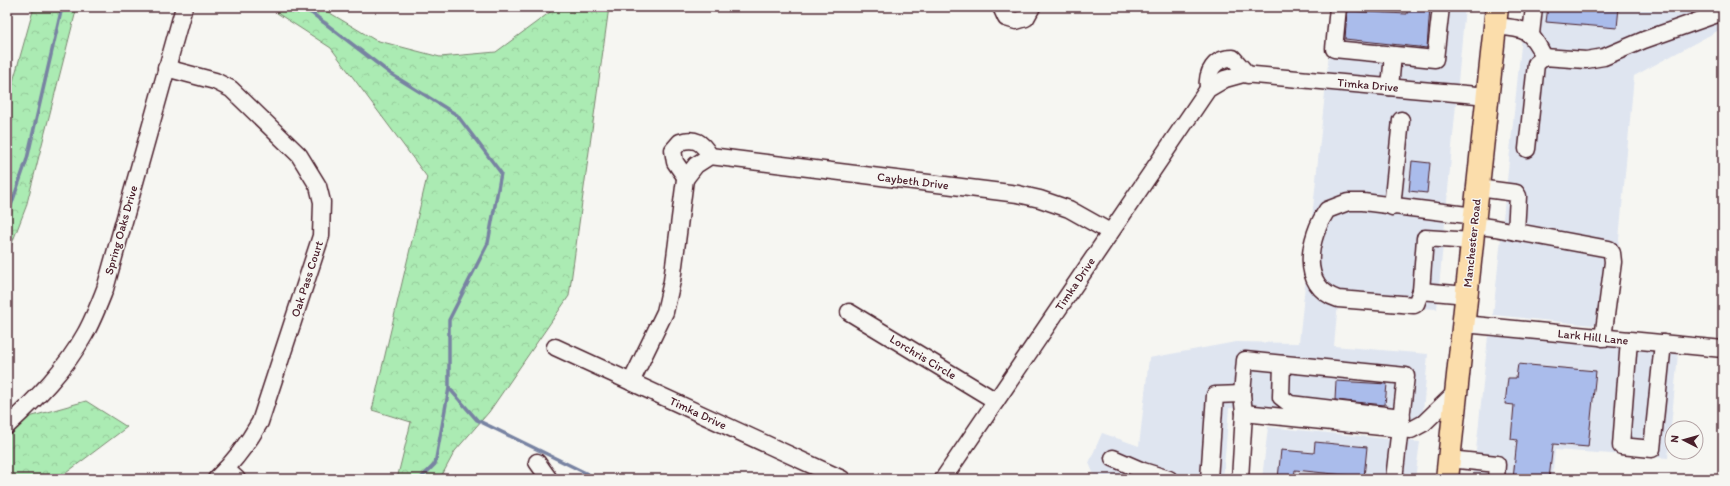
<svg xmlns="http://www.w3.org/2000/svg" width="1730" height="486" font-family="Itim,sans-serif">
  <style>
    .built { fill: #dfe5f0 }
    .forest { fill: url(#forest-crowns); stroke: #7a856f }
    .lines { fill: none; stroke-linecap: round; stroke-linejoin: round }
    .stream { stroke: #7883a2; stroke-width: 3.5 }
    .building { fill: #aabceb; stroke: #4a1f2b }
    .minor-casing { stroke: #4a1f2b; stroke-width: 19 }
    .highway-casing { stroke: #4a1f2b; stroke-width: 25 }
    .minor { stroke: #f6f6f2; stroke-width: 16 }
    .highway { stroke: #fbddab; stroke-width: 22 }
    .labels { text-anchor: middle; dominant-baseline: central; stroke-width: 3; stroke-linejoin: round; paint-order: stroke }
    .street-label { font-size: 12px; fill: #4a1f2b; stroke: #f6f6f2 }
  </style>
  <defs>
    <pattern id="forest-crowns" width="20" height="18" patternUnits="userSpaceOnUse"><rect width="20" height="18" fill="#abebb3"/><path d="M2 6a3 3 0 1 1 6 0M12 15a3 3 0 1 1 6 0" fill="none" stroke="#95c99a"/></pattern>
  </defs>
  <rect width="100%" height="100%" fill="#f6f6f2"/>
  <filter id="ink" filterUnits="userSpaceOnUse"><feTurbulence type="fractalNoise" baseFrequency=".025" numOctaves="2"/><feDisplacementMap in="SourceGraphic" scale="8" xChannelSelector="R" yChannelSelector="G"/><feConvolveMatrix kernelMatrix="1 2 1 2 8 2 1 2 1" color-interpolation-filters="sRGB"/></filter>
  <g filter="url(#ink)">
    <g class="built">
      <path d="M1332,7h133l-28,302 -99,-6 -4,43 94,8 -5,58 -12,11 -182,-15 -6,71h-118l-11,-4 -5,-12 13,-30 37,13 10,-88 87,-16 63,1 29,-279z"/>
      <path d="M1525,7h198v21l-89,48 -23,251 -118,-12z"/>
      <path d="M1494,335l184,19 -10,104 -113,-8 -3,29h-79l15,-143z"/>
      <path d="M1268,427l152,15 -5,37h-153z"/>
    </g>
    <g class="forest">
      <path d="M34,7h43l-51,200 -19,49v-159l2,-1z"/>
      <path d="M281,7h39l55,33 65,17 56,-5 61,-45h52l-40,289 -80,116 -34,39 -15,28h-43l14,-57 -39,-12 55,-233 -96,-129 -54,-35z"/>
      <path d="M86,401l41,26 -69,52h-51v-47l15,-13z"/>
    </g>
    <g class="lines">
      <g class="stream">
        <path d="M299,7l14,7 78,60 66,41 44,58 -13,70 -39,77v68l28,32 121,59"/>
        <path d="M7,217l20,-58 35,-152"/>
        <path d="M420,479l15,-15 14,-76"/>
      </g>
    </g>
    <g class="building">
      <path d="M1407,7h23l-3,41 -82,-9 2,-28 60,3z"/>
      <path d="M1548,7h71l-2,21 -71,-6z"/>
      <path d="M1412,161l18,2 -3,30 -18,-2z"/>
      <path d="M1518,364l78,7 -8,76 -35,-3 -4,35h-36l4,-39 -6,-1 3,-34 -9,-1 3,-26h8z"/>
      <path d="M1336,381l51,3 -2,21 -50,-5z"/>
      <path d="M1315,442l52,5 -3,30 -69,-7 -1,9 -16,-1 3,-28 33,3z"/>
    </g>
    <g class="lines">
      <g class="minor-casing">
        <g id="minor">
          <path d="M1001,7l5,11 10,3 10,-3 6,-11"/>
          <path d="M1338,7l-4,42 101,10 6,-52"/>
          <path d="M1495,26c30,3 35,2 49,31"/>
          <path d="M1531,34l3,-27"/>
          <path d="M166,68l49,13 16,8 68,66 19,31 4,16 -1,34 -61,186c-12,21 -27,41 -44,57"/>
          <path d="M1390,87l3,-32"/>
          <path d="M1208,89c-2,-17 6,-31 25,-31l15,17"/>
          <path d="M1527,149l9,-85 8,-7 42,3 18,-3 40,-17 79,-28"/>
          <path d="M686,178l-11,-16 -2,-12 7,-8c15,-5 22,0 30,14"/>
          <path d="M1478,188l38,5 2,3 -2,36"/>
          <path d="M1392,207l9,-87"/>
          <path d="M1474,225l21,3 114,21 3,4 1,9 -10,76"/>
          <path d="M1421,291l4,-53 47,3"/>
          <path d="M1467,295l-46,-4 -5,13 -2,1 -76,-6c-40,-13 -29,-62 -11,-89l21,-8h15l112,14"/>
          <path d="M849,312l147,89"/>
          <path d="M1464,324l259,25"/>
          <path d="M1629,340l-8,106 31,3 11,-106"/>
          <path d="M555,347l287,132"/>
          <path d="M1282,364l-1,33 9,7 112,13"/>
          <path d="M631,382l34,-70 7,-31 13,-102 11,-14 14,-9 308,38 22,5 29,10 41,23"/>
          <path d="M1244,413l167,17 13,-7 33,-32"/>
          <path d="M7,426c30,-28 58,-56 78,-92 8,-14 14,-30 20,-45l79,-282"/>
          <path d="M1113,458l30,13 26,8"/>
          <path d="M1449,459l48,5 -1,15"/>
          <path d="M537,462l12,17"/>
          <path d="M226,469l11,10"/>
          <path d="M943,479l265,-390 17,-10 18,-5 245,22"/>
          <path d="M1209,479l6,-84 27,-1"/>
          <path d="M1240,479l4,-66 -2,-19 3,-34 161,16 -12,103"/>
        </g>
      </g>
      <g class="highway-casing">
        <path id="highway" d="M1447,479l50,-472"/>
      </g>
      <use href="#minor" class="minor"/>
      <use href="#highway" class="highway"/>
    </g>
  </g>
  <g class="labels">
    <g class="street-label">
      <text transform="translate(1368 85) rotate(5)">Timka Drive</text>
      <text transform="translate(913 181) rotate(7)">Caybeth Drive</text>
      <text transform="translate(121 230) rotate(-74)">Spring Oaks Drive</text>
      <text transform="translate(1472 243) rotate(-84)">Manchester Road</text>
      <text transform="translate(307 279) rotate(-72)">Oak Pass Court</text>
      <text transform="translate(1075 284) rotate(-56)">Timka Drive</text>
      <text transform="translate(1593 337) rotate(6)">Lark Hill Lane</text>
      <text transform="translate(923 357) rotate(31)">Lorchris Circle</text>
      <text transform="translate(698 413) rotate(25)">Timka Drive</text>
    </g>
  </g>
  <rect width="1730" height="486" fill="none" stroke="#f6f6f2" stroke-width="24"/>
  <rect x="12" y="12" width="1706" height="462" fill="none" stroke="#4a1f2b" stroke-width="1.5" filter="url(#ink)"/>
  <g transform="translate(1684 440) rotate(276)"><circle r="19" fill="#f6f6f2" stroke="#b1a0a2"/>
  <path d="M0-3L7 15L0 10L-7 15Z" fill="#4a1f2b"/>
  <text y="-6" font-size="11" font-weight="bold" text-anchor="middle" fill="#4a1f2b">N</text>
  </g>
</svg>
